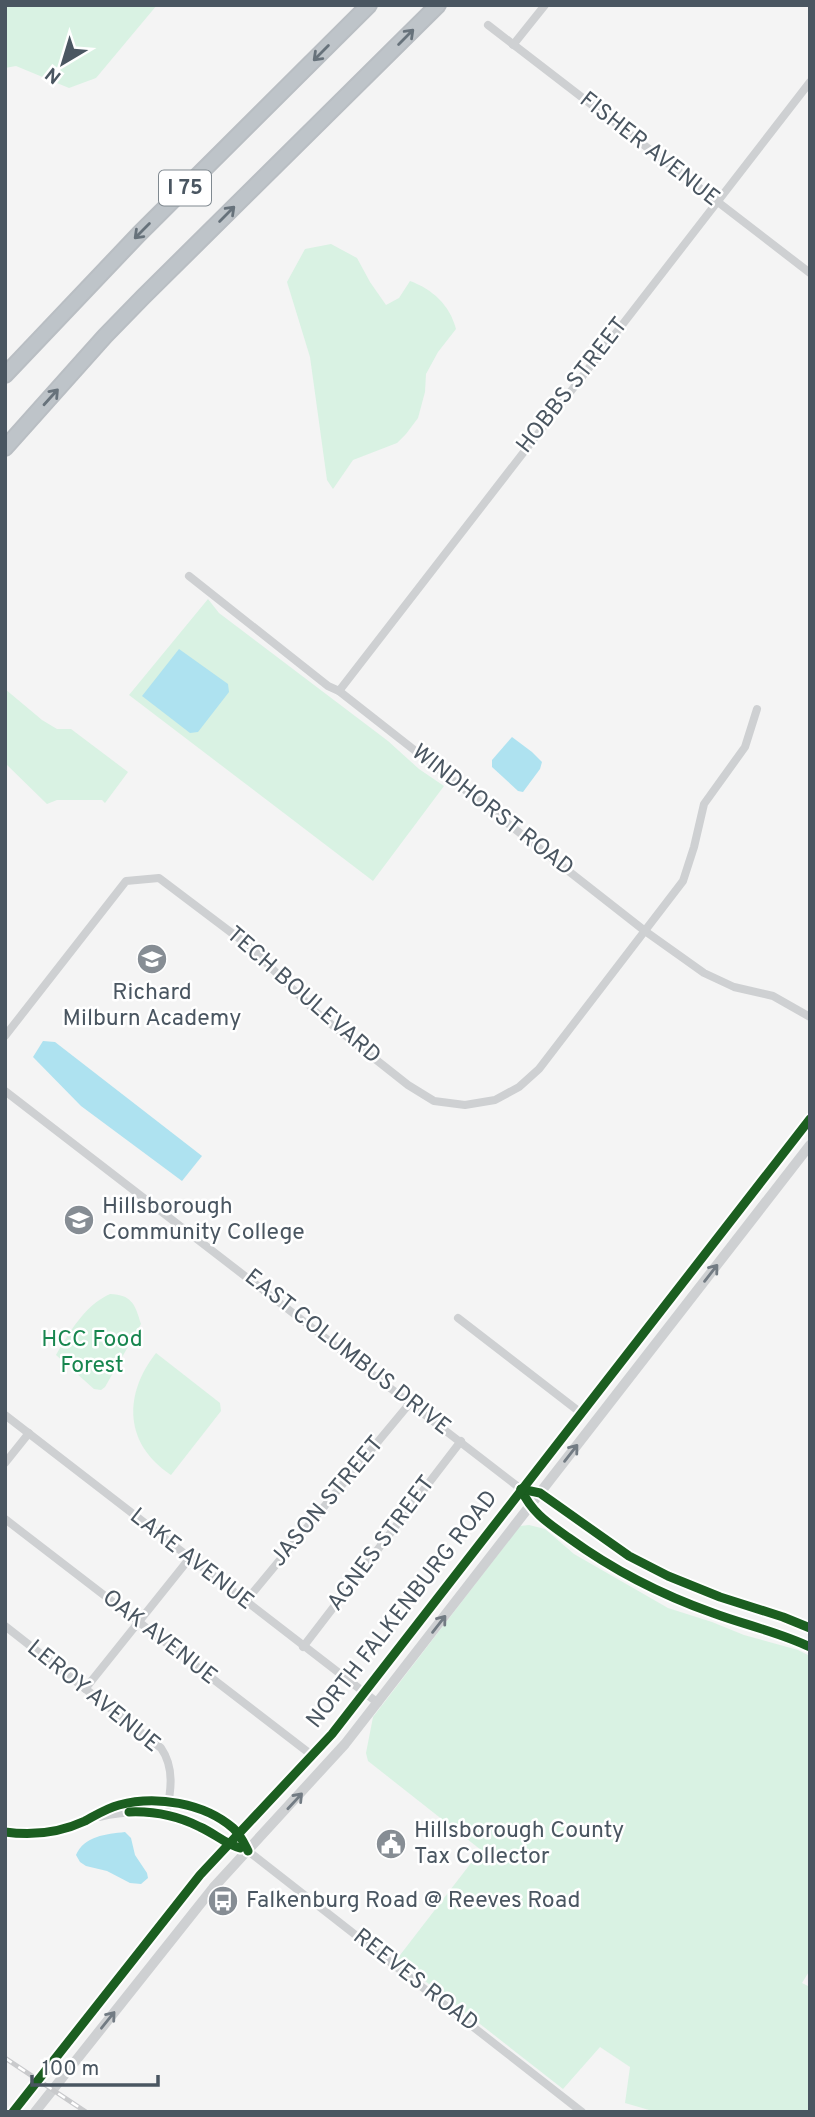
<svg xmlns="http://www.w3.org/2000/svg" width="815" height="2117" font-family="Overpass,sans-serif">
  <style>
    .green { fill: #d9f2e3 }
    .water { fill: #aee2f0 }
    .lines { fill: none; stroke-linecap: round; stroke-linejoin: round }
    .motorway-casing { stroke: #b9bec3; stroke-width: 18 }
    .minor { stroke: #ced0d2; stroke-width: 8 }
    .tertiary { stroke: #ced0d2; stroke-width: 10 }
    .motorway { stroke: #bec4c9; stroke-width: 14 }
    .rail-casing { stroke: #c9cacc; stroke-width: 5 }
    .rail { stroke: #fff; stroke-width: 2.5; stroke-dasharray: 8; stroke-linecap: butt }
    .cycleway-casing { stroke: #fff; stroke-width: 13 }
    .cycleway { stroke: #1b5e20; stroke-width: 9 }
    .oneway { stroke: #67727b }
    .oneway2 { stroke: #727b83 }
    .labels { text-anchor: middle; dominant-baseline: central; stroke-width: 5; stroke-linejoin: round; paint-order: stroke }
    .shield { fill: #fff; stroke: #808990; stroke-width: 2 }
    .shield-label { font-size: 21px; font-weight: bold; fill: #4a5661 }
    .street-label { font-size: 23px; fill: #4a5661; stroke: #fff }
    .poi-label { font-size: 23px; fill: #4a5661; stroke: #fff; text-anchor: start }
    .park-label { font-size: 23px; fill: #17864f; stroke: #fff }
  </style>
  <rect width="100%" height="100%" fill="#f4f4f4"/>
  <g class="green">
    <path d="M5,5h152l-61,73 -27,10 -53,-22 -11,2z"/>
    <path d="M331,244l26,14 13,24 16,23 13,-7 11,-17c22,8 40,24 46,48l-18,23 -12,22 -1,18 -7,26 -12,16 -9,9 -44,17 -20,29 -6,-9 -17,-123 -23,-75 18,-33z"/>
    <path d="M208,599l11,14 169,128 31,28 25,17 -71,95 -244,-186z"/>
    <path d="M5,689l37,31 15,9h14l57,43 -23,31 -3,-3h-45l-10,4 -42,-41z"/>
    <path d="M110,1294c22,1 25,10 31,30l-36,63 -4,3 -7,-1 -38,-34c13,-22 29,-50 54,-61z"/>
    <path d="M156,1353l64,50 1,8 -50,64c-47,-31 -48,-80 -15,-122z"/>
    <path d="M529,1525l16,4 29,25 94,54 44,14 32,13 54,15 12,6v314l-8,13 8,4v125h-154l-31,-9 5,-36 -30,-20 -37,42 -166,-130 84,-109 -113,-89 -2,-8 7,-36 147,-191z"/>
  </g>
  <g class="water">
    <path d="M179,649l49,35 1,8 -31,40 -8,1 -48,-37z"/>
    <path d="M512,737l20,15 10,10 -2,7 -17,23 -5,-1 -26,-24v-7z"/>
    <path d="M43,1041l12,1 147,114 -20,25 -101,-75 -48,-49z"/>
    <path d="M125,1832l6,6 4,17 12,18 1,5 -7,6 -11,-1 -23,-12 -21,-5 -6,-4 -4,-7c8,-19 30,-21 49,-23z"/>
  </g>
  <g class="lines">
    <g class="motorway-casing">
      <g id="motorway">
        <path d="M5,375l134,-141 230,-229"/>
        <path d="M5,448l100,-112 38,-39 295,-292"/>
      </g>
    </g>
    <g class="minor">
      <path d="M488,25l322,248"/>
      <path d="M513,45l32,-40"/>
      <path d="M189,576l139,110 11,5 306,240 59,42 30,14 39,9 37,21"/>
      <path d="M339,691l471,-609"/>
      <path d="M5,1036l121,-155 33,-3 90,68 68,67 91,72 26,16 31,4 30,-5 24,-13 20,-18 144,-188 11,-34 10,-43 41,-57 12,-38"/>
      <path d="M5,1091l516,398"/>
      <path d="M458,1318l123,95"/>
      <path d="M5,1415l373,288"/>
      <path d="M5,1463l24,-30"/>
      <path d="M5,1519l308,237"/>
      <path d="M245,1602l165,-199"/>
      <path d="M5,1626l156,122c14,20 10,44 5,67"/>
      <path d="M303,1647l158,-206"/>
      <path d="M85,1689l104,-130"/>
      <path d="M99,1817c34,-8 69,-6 101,10 17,8 30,18 48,24"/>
      <path d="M5,1832c28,4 54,1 80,-11 11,-6 22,-13 34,-16 37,-10 85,-2 114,23 7,6 11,15 15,23l334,261"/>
    </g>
    <g class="tertiary">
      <path d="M521,1489c11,24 27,34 48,49 44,32 93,57 144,75 32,12 66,19 97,34"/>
      <path d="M521,1489l19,4 89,63 39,20 52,21 63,20 27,11"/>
      <path d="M13,2112l187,-237 132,-141 478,-615"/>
      <path d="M35,2112l178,-224 132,-144 465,-599"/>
    </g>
    <use href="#motorway" class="motorway"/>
    <g class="rail-casing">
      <path id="rail" d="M5,2058l81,54"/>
    </g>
    <use href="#rail" class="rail"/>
    <g class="cycleway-casing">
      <g id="cycleway">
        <path d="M521,1489c11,24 27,34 48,49 44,32 93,57 144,75 32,12 66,19 97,34"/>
        <path d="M521,1489l19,4 89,63 39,20 52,21 63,20 27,11"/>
        <path d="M129,1812c24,-1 49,4 71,15 14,6 25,17 40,21"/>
        <path d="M5,1832c28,4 54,1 80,-11 11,-6 22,-13 34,-16 37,-10 85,-2 114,23 7,6 11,15 15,23"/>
        <path d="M13,2112l187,-237 132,-141 478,-615"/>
      </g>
    </g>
    <use href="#cycleway" class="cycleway"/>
  </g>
  <defs><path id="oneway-shaft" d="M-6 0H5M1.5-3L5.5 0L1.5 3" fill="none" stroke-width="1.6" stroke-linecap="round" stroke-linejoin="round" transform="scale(1.75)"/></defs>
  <g class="oneway">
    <use href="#oneway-shaft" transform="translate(406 37) rotate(-45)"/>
    <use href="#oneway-shaft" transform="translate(321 53) rotate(135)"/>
    <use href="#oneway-shaft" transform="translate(227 214) rotate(-45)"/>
    <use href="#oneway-shaft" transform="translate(142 231) rotate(135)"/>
    <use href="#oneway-shaft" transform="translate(51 397) rotate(-48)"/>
  </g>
  <g class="oneway2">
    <use href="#oneway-shaft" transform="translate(711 1273) rotate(-52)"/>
    <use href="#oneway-shaft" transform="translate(571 1453) rotate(-52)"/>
    <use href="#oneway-shaft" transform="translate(439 1624) rotate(-52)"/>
    <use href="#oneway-shaft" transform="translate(295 1801) rotate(-47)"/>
    <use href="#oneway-shaft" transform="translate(108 2020) rotate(-51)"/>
  </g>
  <defs>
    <g id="school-disc" transform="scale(1.575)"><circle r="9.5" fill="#868d94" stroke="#fff"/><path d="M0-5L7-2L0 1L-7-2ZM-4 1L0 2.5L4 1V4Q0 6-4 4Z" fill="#fff"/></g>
    <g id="university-disc" transform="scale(1.575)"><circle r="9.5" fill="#868d94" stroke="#fff"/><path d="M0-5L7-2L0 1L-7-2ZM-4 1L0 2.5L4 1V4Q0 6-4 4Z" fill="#fff"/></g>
    <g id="civic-disc" transform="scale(1.575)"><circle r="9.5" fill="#868d94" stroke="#fff"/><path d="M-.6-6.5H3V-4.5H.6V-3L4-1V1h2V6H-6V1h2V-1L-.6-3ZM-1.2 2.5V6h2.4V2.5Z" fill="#fff"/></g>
    <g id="bus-disc" transform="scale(1.575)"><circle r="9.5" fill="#868d94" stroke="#fff"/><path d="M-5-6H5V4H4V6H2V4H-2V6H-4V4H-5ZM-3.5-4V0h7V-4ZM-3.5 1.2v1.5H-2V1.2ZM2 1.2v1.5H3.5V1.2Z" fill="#fff"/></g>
  </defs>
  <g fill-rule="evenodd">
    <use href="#school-disc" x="152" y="959"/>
    <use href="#university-disc" x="79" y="1220"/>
    <use href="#civic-disc" x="391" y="1844"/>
    <use href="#bus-disc" x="223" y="1901"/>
  </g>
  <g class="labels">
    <rect class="shield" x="159" y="170.5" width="52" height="35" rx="5"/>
    <g class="shield-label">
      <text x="185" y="188">I 75</text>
    </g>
    <g class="street-label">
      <text transform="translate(649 150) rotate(38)">FISHER AVENUE</text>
      <text transform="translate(573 386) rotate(-52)">HOBBS STREET</text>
      <text transform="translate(492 811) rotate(38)">WINDHORST ROAD</text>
      <text transform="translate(303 996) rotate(41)">TECH BOULEVARD</text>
      <text transform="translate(347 1353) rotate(38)">EAST COLUMBUS DRIVE</text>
      <text transform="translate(328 1502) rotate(-50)">JASON STREET</text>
      <text transform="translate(382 1544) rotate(-53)">AGNES STREET</text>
      <text transform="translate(191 1560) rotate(38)">LAKE AVENUE</text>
      <text transform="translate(403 1610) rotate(-52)">NORTH FALKENBURG ROAD</text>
      <text transform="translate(159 1638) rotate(38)">OAK AVENUE</text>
      <text transform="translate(93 1697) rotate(39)">LEROY AVENUE</text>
      <text transform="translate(415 1981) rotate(38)">REEVES ROAD</text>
    </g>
    <g class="poi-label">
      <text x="152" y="993" text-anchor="middle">Richard<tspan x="152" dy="26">Milburn Academy</tspan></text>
      <text x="102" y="1207">Hillsborough<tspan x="102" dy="26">Community College</tspan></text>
      <text x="414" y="1831">Hillsborough County<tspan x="414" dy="26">Tax Collector</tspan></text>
      <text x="246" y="1901">Falkenburg Road @ Reeves Road</text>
    </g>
    <g class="park-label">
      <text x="92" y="1340">HCC Food<tspan x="92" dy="26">Forest</tspan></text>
    </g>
  </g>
  <rect width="815" height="2117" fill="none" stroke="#4a5661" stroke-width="14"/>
  <g transform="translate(63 63) rotate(218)" stroke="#ffffff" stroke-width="5" paint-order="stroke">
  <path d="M0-5L12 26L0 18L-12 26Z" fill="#4a5661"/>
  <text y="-10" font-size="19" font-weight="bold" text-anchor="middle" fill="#4a5661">N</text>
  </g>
  <path d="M32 2075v10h126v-10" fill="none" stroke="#4a5661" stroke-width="3.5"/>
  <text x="42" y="2075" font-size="21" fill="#4a5661" stroke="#ffffff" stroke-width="5" paint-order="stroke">100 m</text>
</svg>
